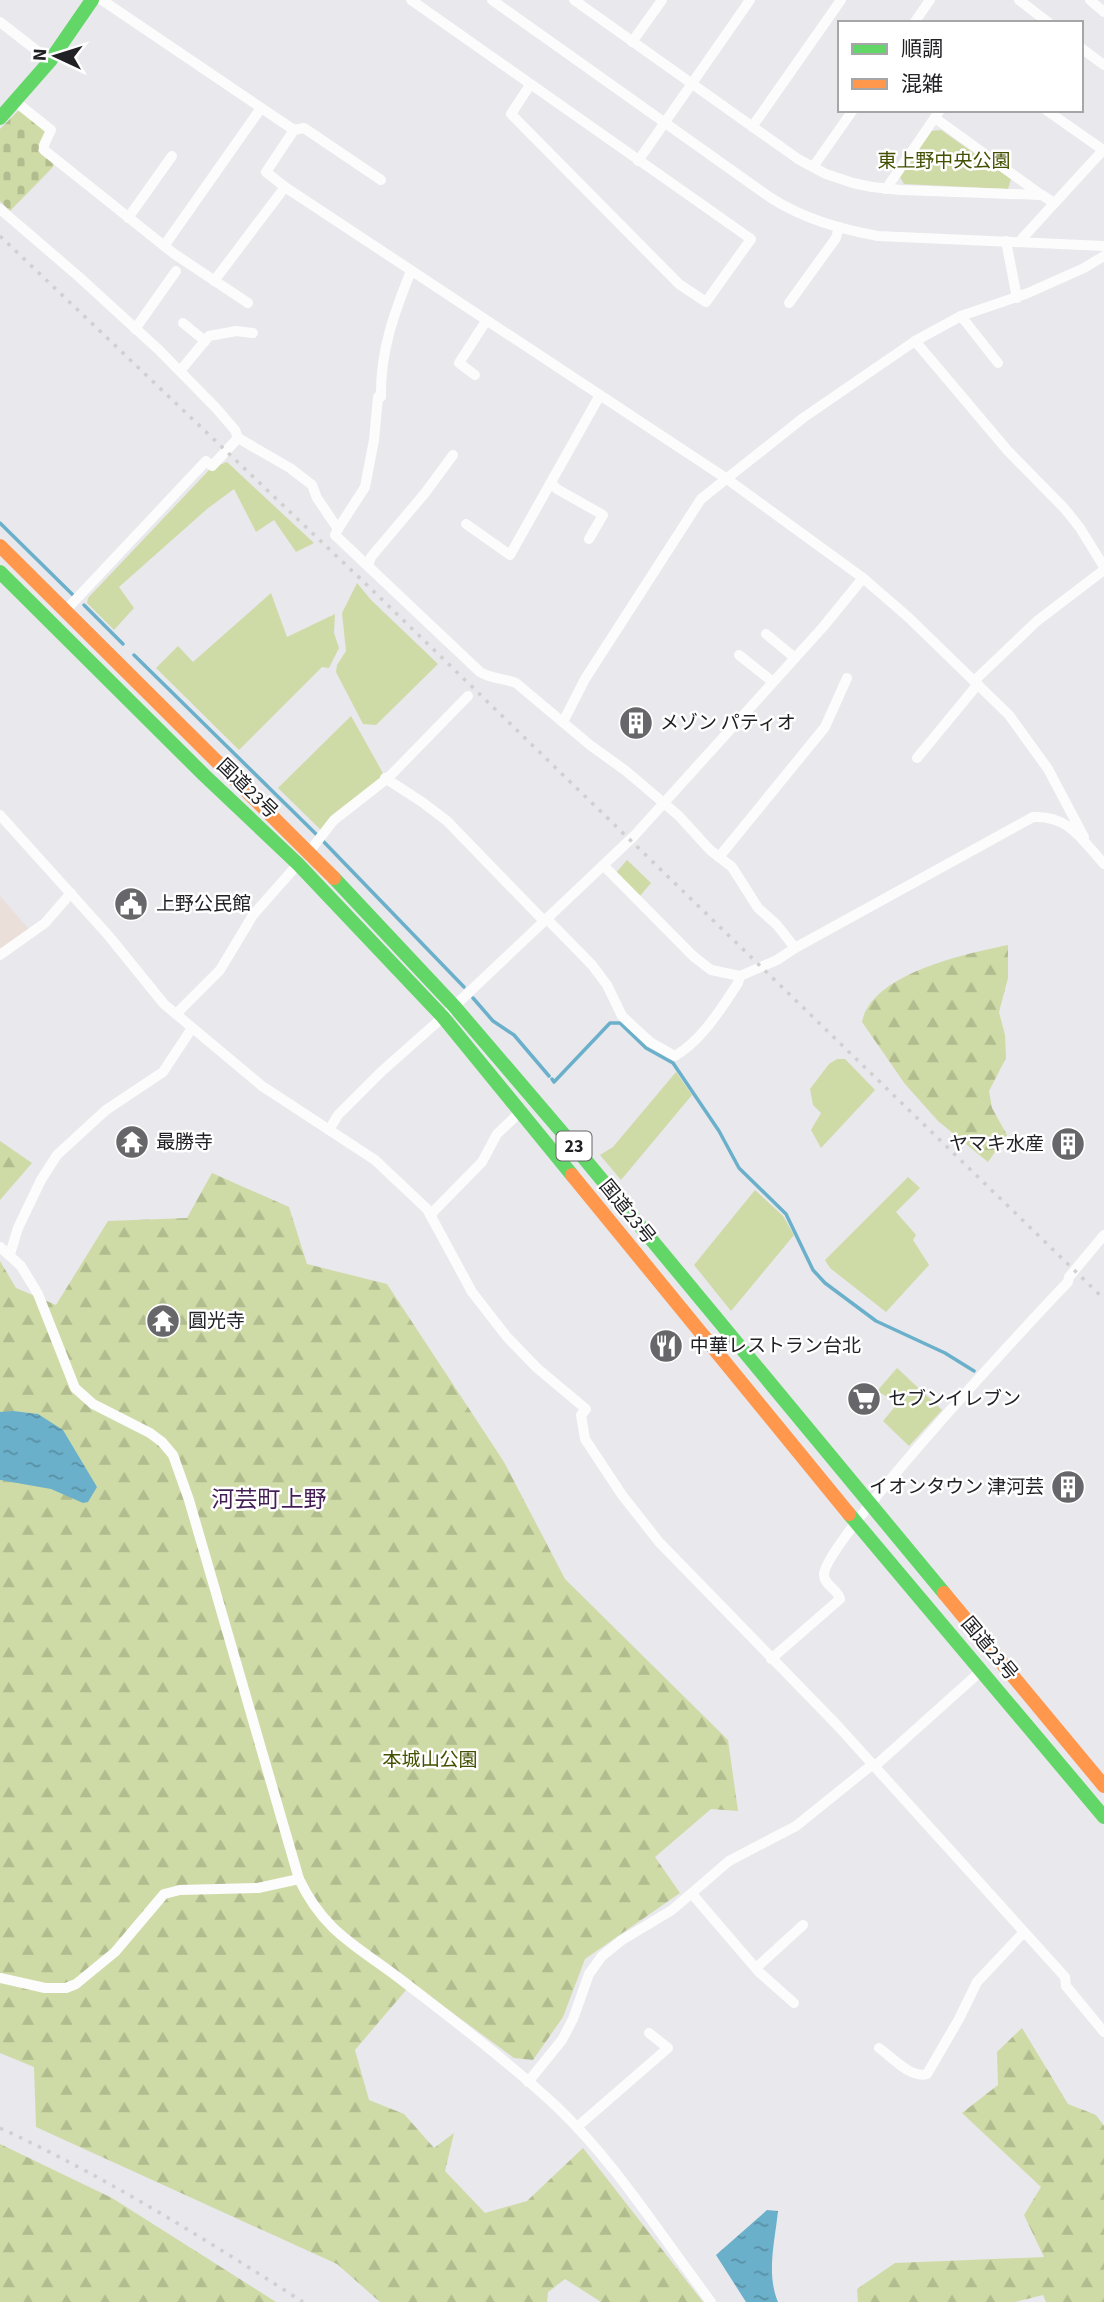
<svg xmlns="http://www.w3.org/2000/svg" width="1104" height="2302" font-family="'Source Sans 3','Noto Sans JP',sans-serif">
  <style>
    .education { fill: #ebdfda }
    .green { fill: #cfdba6 }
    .forest { fill: url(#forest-firs) }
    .cemetery { fill: url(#cemetery-stones) }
    .water { fill: url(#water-ripples) }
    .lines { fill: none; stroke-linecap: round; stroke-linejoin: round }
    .stream { stroke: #6bb0ca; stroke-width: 3.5 }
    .street { stroke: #fcfcfc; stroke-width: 10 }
    .fast { stroke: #63d668; stroke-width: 14 }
    .slow { stroke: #ff974d; stroke-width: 14 }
    .rail { stroke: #d0d0d1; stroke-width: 3.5; stroke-dasharray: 3.5 7; stroke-linecap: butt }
    .labels { text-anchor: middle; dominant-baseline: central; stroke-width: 5; stroke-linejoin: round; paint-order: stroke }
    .shield { fill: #fff; stroke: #646466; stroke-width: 2 }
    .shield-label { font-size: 18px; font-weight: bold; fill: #212125 }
    .park-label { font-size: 19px; fill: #445000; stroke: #fff }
    .poi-label { font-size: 19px; fill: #212125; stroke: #fff; text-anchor: start }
    .street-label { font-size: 19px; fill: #212125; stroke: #fff }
    .quarter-label { font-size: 23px; fill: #431e55; stroke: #fff }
  </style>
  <defs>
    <pattern id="forest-firs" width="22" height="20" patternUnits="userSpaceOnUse" patternTransform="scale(1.75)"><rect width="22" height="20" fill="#cfdba6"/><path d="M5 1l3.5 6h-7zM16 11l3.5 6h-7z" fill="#b1bc8f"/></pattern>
    <pattern id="cemetery-stones" width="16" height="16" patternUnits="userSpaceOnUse" patternTransform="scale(1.75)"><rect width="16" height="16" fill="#cfdba6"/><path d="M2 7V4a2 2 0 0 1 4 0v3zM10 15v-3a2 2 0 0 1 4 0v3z" fill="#b1bc8f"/></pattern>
    <pattern id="water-ripples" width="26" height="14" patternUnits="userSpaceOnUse" patternTransform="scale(1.75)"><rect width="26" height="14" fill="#6bb0ca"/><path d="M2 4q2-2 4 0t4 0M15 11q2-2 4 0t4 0" fill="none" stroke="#588fa4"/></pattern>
  </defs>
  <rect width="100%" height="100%" fill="#e8e8ed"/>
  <path class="education" d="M0,896l29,33 -29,21z"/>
  <g class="green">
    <path d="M941,130l70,49 -3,10 -104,-5 -4,-7 31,-46z"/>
    <path d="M227,462l87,81 -18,9 -22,-32 -18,12 -22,-43 -27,20 -88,78 15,21 -20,22 -27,-27 1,-5 123,-130z"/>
    <path d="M357,583l14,17 67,64 -62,61 -13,-1 -27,-52 1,-7 9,-14 -4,-38z"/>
    <path d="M271,593l16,44 48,-23 -1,19 5,15 -10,20 -7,-1 -83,83 -83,-82 22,-22 15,16z"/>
    <path d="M351,716l33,59 -61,57 -45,-44z"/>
    <path d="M627,860l24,23 -12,14 -25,-22z"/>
    <path d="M837,1059h8l30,31 -54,58 -10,-18 10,-17 -8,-8 -3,-16 19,-25z"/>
    <path d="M676,1072l16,23 -71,85 -21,-25 13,-8z"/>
    <path d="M908,1177l12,11 -24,24 20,23 -3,5 16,25 -43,47 -56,-44 -5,-8z"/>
    <path d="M755,1190l28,26 11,19 -63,76 -37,-46z"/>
    <path d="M897,1368l45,42 -33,36 -26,-25 15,-18 -21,-12z"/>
  </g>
  <g class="forest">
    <path d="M1008,945v33l-9,34 6,23 1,23 -17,33 3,17 15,27 -19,27 -50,-41 -33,-37 -43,-62c10,-49 104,-68 146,-77z"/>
    <path d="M0,1141l32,22 -32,37z"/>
    <path d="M212,1173l77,34 18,57 80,20 117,178 61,117 163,161 10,71 -27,-2 -56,48 25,36 -95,66 -22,58 -30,43 -19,-2 -102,-75 -57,67 14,50 35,14 30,34 20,-15 -9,38 40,42 42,-12 56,-53 120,154h-102l-36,-23 -17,13 -1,10h-167l-43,-38 -301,-137 -2,-60 -34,-14v-792l16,27 40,17 52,-84 79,-3z"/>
    <path d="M1022,2028l46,76 28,11 8,11v176h-58l-3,-7 -28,7h-157l-1,-13 38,-26 149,-6 -20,-42 17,-28 -79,-74 36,-28 -1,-33z"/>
    <path d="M0,2144l112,54 164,104h-276z"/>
  </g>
  <path class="cemetery" d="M18,111h7l21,19 -8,21 16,12 -1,4 -43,44 -10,-10v-72z"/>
  <g class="water">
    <path d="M13,1411l25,3 25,16 34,57 -9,15 -5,1 -32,-14 -51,-9v-68z"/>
    <path d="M767,2210l11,1c-3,30 -12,63 0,91h-32l-30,-47z"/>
  </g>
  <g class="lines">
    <g class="stream">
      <path d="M0,523l73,72"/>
      <path d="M84,605l39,39"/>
      <path d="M134,655l184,181"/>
      <path d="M322,840l142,147"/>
      <path d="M473,998l20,23 21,14 35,41"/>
      <path d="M552,1079l2,3 56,-59h10l26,25 27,15 46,68 20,37 47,46 27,56 12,13 51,38 69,32 29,18"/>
    </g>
    <g class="street">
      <path d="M102,0l192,130 -28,42 19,15 442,292 136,99 45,39 101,98 39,54 36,68"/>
      <path d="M411,0l340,239 -45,63 -27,-18 -168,-170 19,-29"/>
      <path d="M492,0l279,198c33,21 69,31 107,38l226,10"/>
      <path d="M574,0l224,159 28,15 27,9 19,4 29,3 141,5 12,8"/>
      <path d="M1019,0l30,23"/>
      <path d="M1090,0l14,12"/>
      <path d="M0,22l50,39"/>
      <path d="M914,23l16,-23"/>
      <path d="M632,42l30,-42"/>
      <path d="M1081,48l23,17"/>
      <path d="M16,102l35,28 -7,15v5l129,103 75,50"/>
      <path d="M1046,110l57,40"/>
      <path d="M935,118l105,76"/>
      <path d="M752,127l89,-127"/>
      <path d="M294,130l10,-2 77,52"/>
      <path d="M638,161l112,-161"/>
      <path d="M813,167l40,-57"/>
      <path d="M886,189l54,-79"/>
      <path d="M0,209l78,67 81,74 57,58 19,22 3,8"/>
      <path d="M128,218l44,-62"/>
      <path d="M1006,241l11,57"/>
      <path d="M1019,242l85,-93"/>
      <path d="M164,246l97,-138"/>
      <path d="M214,281l71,-94"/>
      <path d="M789,303l47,-65 3,-11"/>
      <path d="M961,316l37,47"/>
      <path d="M183,323l22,18"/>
      <path d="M135,329l41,-58"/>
      <path d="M915,341l93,110 56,57 16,20 24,39"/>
      <path d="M180,371l29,-35 27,-5 17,2"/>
      <path d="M475,375l-16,-12 27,-42"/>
      <path d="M551,483l6,6 46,26 -14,24"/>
      <path d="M466,524l44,31 90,-160"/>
      <path d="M338,529l27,-42 9,-47 4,-43h3c-1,-45 13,-84 30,-126"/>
      <path d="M368,566l3,-9 54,-64 28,-38"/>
      <path d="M65,611l141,-150 6,5 26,-28 52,30 22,17 5,13 21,31 -3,6 145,137c11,7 24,6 36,11l74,62 36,26 53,45 31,34 22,17 26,41 19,17 18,23 238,-131c36,-2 49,23 71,47"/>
      <path d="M766,634l29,24"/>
      <path d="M739,655l34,27"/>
      <path d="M974,681l63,-60 67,-51"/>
      <path d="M563,722l22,-43 116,-180 102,-81 112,-77 46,-25 67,-23 56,-25 20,-12"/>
      <path d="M917,758l61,-74"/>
      <path d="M385,778l37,24 25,19 97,100"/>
      <path d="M0,815l108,120 56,69 98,82 113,74 52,49 45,83 35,45 30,31 49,41 -5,6 4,24 37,56 37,47 178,183 228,252 1,9 38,46"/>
      <path d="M309,852l25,-32 55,-43 79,-81"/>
      <path d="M719,857l106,-130 22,-49"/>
      <path d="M604,866l89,90 18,14 29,6 37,-16 18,-12"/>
      <path d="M547,919l45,46 15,20 15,31 28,26 25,14c28,-17 45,-46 63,-73l2,-7"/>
      <path d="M0,955l45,-32 26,-30"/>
      <path d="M176,1014l44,-44 33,-55 45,-51"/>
      <path d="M329,1130l9,-15 43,-43 62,-55 191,-181 189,-209 40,-49"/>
      <path d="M430,1215l52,-53 15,-28 23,-22"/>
      <path d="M0,1247l21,19 17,28 37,94 18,16 57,29 12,9 11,13 16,45 110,379c27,57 63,69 109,106 49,38 103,79 148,121 60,57 105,130 155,196"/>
      <path d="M10,1254l8,-26 23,-48 16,-25 49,-45 57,-38 29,-44"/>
      <path d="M771,1659l69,-60c-2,-10 -17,-14 -16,-25 1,-32 210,-257 244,-292l1,-5 35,-42"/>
      <path d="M875,1766l107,-96"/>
      <path d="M692,1894l67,78 35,31"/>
      <path d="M756,1968l47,-43"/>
      <path d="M0,1978l45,10h21l10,-4 39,-32 49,-58 16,-4 78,-2 41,-9"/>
      <path d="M879,2048c13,9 32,31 48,26l32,-55 18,-37 47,-50"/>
      <path d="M528,2082l34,-42 11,-21 16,-45 13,-18 20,-16 50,-30 57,-49 67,-35 77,-62"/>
      <path d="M577,2127l91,-79 -19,-15"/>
    </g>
    <g class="fast">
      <path d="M0,118l50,-57 42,-61"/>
      <path d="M0,572l204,203 94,89 145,153 129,158"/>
      <path d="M334,878l120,128 124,145 366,442"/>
      <path d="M849,1514l255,303"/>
    </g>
    <g class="slow">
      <path d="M0,546l334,332"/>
      <path d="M572,1175l277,339"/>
      <path d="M944,1593l160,193"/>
    </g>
    <g class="rail">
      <path d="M0,236l368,350 736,713"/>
      <path d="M0,2128c106,49 205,111 303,174"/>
    </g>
  </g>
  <defs>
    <g id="building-disc" transform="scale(1.75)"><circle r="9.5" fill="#67676b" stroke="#fff"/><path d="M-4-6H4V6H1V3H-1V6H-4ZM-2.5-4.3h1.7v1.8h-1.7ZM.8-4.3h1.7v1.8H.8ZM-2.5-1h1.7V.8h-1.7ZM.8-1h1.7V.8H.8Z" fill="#fff"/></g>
    <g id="civic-disc" transform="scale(1.75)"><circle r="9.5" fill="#67676b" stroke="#fff"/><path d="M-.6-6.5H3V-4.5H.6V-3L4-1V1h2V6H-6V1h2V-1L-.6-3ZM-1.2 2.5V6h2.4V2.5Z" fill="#fff"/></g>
    <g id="temple-disc" transform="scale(1.75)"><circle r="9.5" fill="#67676b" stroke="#fff"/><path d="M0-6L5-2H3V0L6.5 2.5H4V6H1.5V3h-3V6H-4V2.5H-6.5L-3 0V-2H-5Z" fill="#fff"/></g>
    <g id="restaurant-disc" transform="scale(1.75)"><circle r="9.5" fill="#67676b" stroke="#fff"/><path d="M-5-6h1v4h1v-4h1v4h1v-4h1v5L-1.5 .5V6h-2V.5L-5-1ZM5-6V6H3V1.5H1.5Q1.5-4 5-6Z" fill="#fff"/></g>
    <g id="supermarket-disc" transform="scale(1.75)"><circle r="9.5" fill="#67676b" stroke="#fff"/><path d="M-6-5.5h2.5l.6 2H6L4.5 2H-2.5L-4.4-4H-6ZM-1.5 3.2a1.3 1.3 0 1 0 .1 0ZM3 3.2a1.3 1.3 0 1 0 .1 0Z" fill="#fff"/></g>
  </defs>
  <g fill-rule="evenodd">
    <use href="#building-disc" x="636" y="723"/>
    <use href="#civic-disc" x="131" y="904"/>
    <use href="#temple-disc" x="132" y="1142"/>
    <use href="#building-disc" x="1068" y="1144"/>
    <use href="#temple-disc" x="163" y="1321"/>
    <use href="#restaurant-disc" x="666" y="1346"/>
    <use href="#supermarket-disc" x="864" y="1399"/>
    <use href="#building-disc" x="1068" y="1487"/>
  </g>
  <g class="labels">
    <rect class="shield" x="556.5" y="1131.5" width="35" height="29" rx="5"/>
    <g class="shield-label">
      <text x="574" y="1146">23</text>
    </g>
    <g class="park-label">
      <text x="944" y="161">東上野中央公園</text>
      <text x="430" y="1760">本城山公園</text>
    </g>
    <g class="poi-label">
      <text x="660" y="723">メゾン パティオ</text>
      <text x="156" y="904">上野公民館</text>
      <text x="156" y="1142">最勝寺</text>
      <text x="1044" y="1144" text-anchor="end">ヤマキ水産</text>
      <text x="188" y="1321">圓光寺</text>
      <text x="690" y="1346">中華レストラン台北</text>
      <text x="888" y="1399">セブンイレブン</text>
      <text x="1044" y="1487" text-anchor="end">イオンタウン 津河芸</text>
    </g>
    <g class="street-label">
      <text transform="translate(247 789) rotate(44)">国道23号</text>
      <text transform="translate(627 1212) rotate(51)">国道23号</text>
      <text transform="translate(989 1649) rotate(50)">国道23号</text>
    </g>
    <g class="quarter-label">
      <text x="269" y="1499">河芸町上野</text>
    </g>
  </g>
  <rect x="838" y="21" width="245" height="91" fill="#ffffff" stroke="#a6a6a8" stroke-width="2"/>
  <rect x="852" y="44" width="35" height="10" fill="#63d668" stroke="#a6a6a8" stroke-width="2"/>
  <text x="901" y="56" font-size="21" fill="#212125">順調</text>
  <rect x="852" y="79" width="35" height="10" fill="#ff974d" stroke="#a6a6a8" stroke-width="2"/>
  <text x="901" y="91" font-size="21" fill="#212125">混雑</text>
  <g transform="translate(56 56) rotate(274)" stroke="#ffffff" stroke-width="5" paint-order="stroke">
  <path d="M0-5L12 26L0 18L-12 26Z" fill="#212125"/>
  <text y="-10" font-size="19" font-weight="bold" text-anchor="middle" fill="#212125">N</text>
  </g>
</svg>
